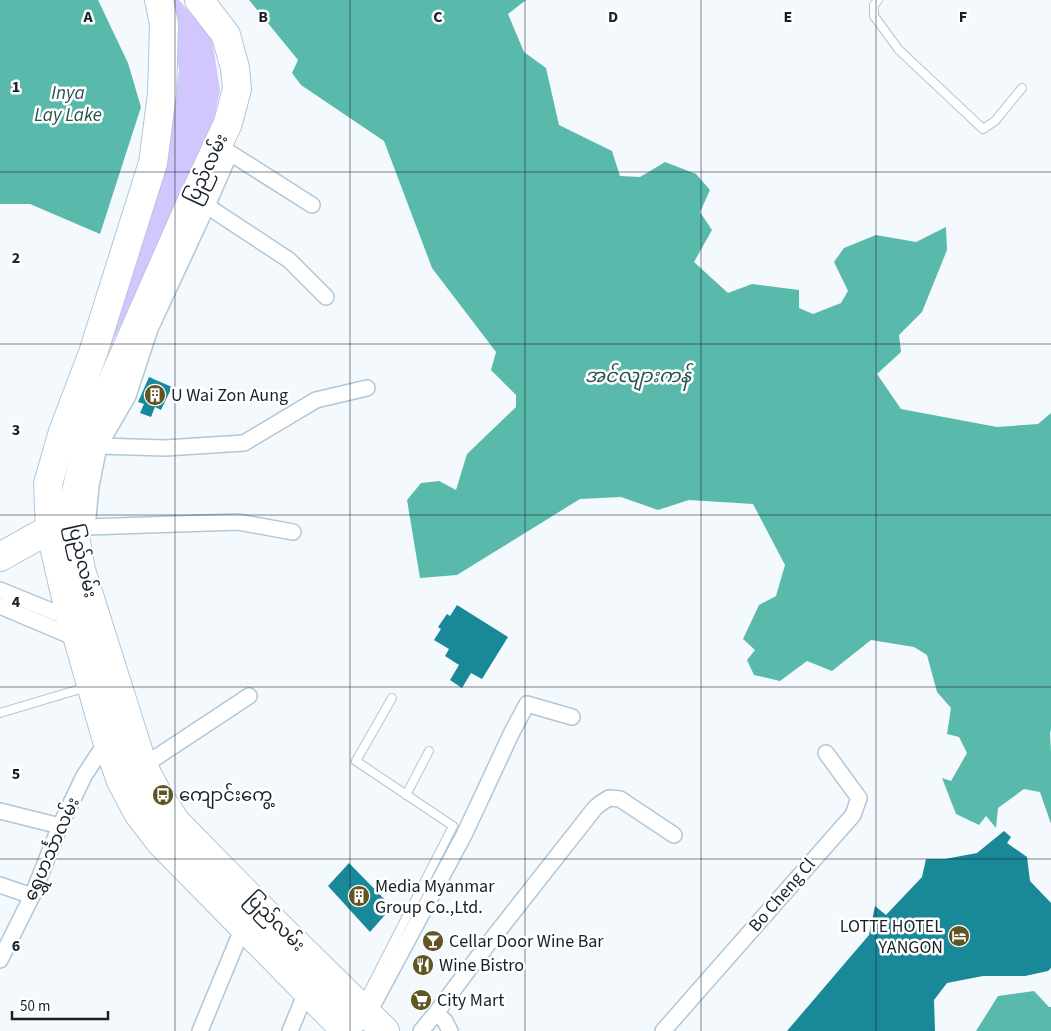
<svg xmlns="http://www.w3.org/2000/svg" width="1051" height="1031" font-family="'Source Sans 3','Noto Sans Myanmar',sans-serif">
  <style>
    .green { fill: #d2c6fe }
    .water { fill: #59baac }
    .building { fill: #198898 }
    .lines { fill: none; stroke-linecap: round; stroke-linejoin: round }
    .lane-casing { stroke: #afc7d9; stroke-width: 10 }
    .street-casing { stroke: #afc7d9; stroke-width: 18 }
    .highway-casing { stroke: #afc7d9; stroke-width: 30 }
    .lane { stroke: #fff; stroke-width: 8 }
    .street { stroke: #fff; stroke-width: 15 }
    .highway { stroke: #fff; stroke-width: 28 }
    .grid { fill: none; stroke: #182128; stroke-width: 1; stroke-opacity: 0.55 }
    .labels { text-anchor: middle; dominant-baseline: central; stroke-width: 5; stroke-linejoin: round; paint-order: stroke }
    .street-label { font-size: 18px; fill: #182128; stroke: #fff }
    .poi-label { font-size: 18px; fill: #182128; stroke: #fff; text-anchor: start }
    .water-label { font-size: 19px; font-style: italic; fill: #27534c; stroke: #fff }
    .grid-label { font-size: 16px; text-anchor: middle; font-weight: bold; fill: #182128; stroke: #fff; stroke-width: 5; stroke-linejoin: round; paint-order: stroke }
  </style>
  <rect width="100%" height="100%" fill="#f4f9fd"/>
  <path class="green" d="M170,0h9l33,39 8,51 -13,60 -101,205 57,-177 16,-107z"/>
  <g class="water">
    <path d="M0,0h98l30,63 13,44 -41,127 -70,-30h-30z"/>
    <path d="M249,0h277l-18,14 16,38 22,16 13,57 53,26 8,25 20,1 25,-15 31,12 14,16 -10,22 12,18 -18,32 34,31 24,-9 47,6v18l14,6 28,-11 7,-12 -14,-29 10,-14 32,-13 40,7 30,-15 1,23 -25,62 -23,23 2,17 -24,22 24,35 96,18 41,-3 13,-11v316l-1,4 1,19v72l-11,-32 -16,-3 -26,19 -2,20 -10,-12 -7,9 -23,-11 -14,-36 9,3 16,-28 -8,-16 -12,-3 4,-26 -14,-16 -10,-37 -13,-8 -43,-7 -39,31 -25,-10 -27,20 -26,-6 -7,-15 8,-10 -12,-11 16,-34 17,-9 9,-31 -32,-61 -64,-4 -31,10 -37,-13 -41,2 -123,76 -37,3 -13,-78 14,-17 18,-2 17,9 11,-36 49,-47v-12l-25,-25 5,-18 -64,-84 -48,-127 -83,-56 -9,-12 6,-13z"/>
    <path d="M1034,991l15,16h2v24h-75l22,-35z"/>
  </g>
  <g class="building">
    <path d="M149,377l23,10 -11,23 -6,-3 -4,10 -11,-4 4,-9 -6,-2z"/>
    <path d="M457,605l51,32 -26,42 -11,-6 -9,15 -12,-8 9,-15 -14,-9 4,-7 -15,-9 7,-11 -3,-2 9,-13 3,2z"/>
    <path d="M1004,831l7,6 -4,6 20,14 3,24 21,22v65l-3,3 -23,5h-42l-36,7 -13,17 1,31h-148l82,-96 6,-29 11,9 36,-38 4,-18h19l32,-6z"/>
    <path d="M349,863l43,44 -22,25 -42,-46z"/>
  </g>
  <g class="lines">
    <g class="lane-casing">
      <g id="lane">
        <path d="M878,0l-4,5v11l25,34 84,79 12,-8 27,-33"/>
        <path d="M0,713l87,-26"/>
        <path d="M406,795l23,-44"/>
        <path d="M363,1002l90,-176 -97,-65 36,-63"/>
      </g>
    </g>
    <g class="street-casing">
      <g id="street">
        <path d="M199,207l8,-1 82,54 37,37"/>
        <path d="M99,446l66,2 79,-5 72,-43 51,-12"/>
        <path d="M293,532l-55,-10 -151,5 4,-41 8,-40 29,-50 22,-67 57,-123 23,-53 82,52"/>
        <path d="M0,590l71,29"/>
        <path d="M0,606l78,33"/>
        <path d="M143,766l106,-70"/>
        <path d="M0,811l60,15"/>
        <path d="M0,885l32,11"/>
        <path d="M0,960l32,-64 28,-70 24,-50 23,-35"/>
        <path d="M436,1013l9,8 5,10"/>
        <path d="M200,1031l43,-104"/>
        <path d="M290,1031l17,-41"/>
        <path d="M351,1031l17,-17 96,-179 48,-103 15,-28 45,13"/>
        <path d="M421,1031l15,-18 45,-60 114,-145 6,-5 8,-5 11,1 54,36"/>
        <path d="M663,1031l190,-216 6,-17 -33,-45"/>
      </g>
    </g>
    <g class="highway-casing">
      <g id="highway">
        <path d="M159,0l5,24 -2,70 -9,69 -60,190 -30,79 -15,52 2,45 21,90 7,20 29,102 14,40 17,32 23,30 185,188"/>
        <path d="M199,0l27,35 9,33 2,21 -9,34 -39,84 -99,225 -19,82 10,56 62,196 15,29 18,27 99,101 110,108"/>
        <path d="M0,557l50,-28"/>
      </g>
    </g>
    <use href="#lane" class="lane"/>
    <use href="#street" class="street"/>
    <use href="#highway" class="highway"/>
  </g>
  <path class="grid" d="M175,0v1031M350,0v1031M525,0v1031M701,0v1031M876,0v1031M0,172h1051M0,344h1051M0,515h1051M0,687h1051M0,859h1051"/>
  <defs>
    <g id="building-disc" transform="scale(1.125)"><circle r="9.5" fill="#605623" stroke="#fff"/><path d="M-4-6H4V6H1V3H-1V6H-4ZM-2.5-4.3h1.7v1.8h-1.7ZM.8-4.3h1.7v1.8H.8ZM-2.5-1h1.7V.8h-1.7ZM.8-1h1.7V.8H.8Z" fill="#fff"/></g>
    <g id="bus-disc" transform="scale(1.125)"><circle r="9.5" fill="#605623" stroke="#fff"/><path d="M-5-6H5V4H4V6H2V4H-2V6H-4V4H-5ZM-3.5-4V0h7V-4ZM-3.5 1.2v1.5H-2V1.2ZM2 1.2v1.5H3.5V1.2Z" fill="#fff"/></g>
    <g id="hotel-disc" transform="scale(1.125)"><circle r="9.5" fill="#605623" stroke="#fff"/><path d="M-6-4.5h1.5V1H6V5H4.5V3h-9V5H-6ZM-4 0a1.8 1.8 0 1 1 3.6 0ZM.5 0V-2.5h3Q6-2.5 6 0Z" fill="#fff"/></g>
    <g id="bar-disc" transform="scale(1.125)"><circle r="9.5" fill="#605623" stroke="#fff"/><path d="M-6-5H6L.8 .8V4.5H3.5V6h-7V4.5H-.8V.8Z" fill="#fff"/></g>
    <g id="restaurant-disc" transform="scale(1.125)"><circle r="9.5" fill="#605623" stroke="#fff"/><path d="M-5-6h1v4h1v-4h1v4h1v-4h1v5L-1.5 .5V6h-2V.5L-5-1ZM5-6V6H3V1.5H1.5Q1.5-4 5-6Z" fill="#fff"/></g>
    <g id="supermarket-disc" transform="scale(1.125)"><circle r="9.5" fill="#605623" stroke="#fff"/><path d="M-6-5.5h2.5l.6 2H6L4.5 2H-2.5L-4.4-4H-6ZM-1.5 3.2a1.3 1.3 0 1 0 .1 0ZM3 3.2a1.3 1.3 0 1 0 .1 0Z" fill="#fff"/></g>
  </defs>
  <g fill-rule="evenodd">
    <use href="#building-disc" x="155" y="395"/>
    <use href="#bus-disc" x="163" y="795"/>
    <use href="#building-disc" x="359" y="896"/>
    <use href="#hotel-disc" x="959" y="936"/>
    <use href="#bar-disc" x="433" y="941"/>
    <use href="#restaurant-disc" x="423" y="965"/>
    <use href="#supermarket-disc" x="421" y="1000"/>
  </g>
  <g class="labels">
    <g class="street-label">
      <text transform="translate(207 169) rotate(-65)">ပြည်လမ်း</text>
      <text transform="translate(82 561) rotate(77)">ပြည်လမ်း</text>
      <text transform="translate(52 849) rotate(-66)">ရွှေဟင်္သာလမ်း</text>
      <text transform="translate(782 895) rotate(-49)">Bo Cheng Cl</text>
      <text transform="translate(275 922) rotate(45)">ပြည်လမ်း</text>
    </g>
    <g class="poi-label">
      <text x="171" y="395">U Wai Zon Aung</text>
      <text x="179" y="795">ကျောင်းကွေ့</text>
      <text x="375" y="886">Media Myanmar<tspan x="375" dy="21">Group Co.,Ltd.</tspan></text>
      <text x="943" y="926" text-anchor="end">LOTTE HOTEL<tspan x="943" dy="21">YANGON</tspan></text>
      <text x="449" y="941">Cellar Door Wine Bar</text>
      <text x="439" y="965">Wine Bistro</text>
      <text x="437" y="1000">City Mart</text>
    </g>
    <g class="water-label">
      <text x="68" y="93">Inya<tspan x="68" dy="22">Lay Lake</tspan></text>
      <text x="638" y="376">အင်လျားကန်</text>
    </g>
  </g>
  <g class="grid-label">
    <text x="88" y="22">A</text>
    <text x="263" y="22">B</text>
    <text x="438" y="22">C</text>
    <text x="613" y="22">D</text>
    <text x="788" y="22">E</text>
    <text x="963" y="22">F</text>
    <text x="16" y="92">1</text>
    <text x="16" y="263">2</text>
    <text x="16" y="435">3</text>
    <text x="16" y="607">4</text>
    <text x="16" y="779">5</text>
    <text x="16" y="951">6</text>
  </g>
  <path d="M12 1011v8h96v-8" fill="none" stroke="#182128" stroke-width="2.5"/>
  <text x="20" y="1011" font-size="15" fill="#182128" stroke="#ffffff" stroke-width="4" paint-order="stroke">50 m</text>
</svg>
